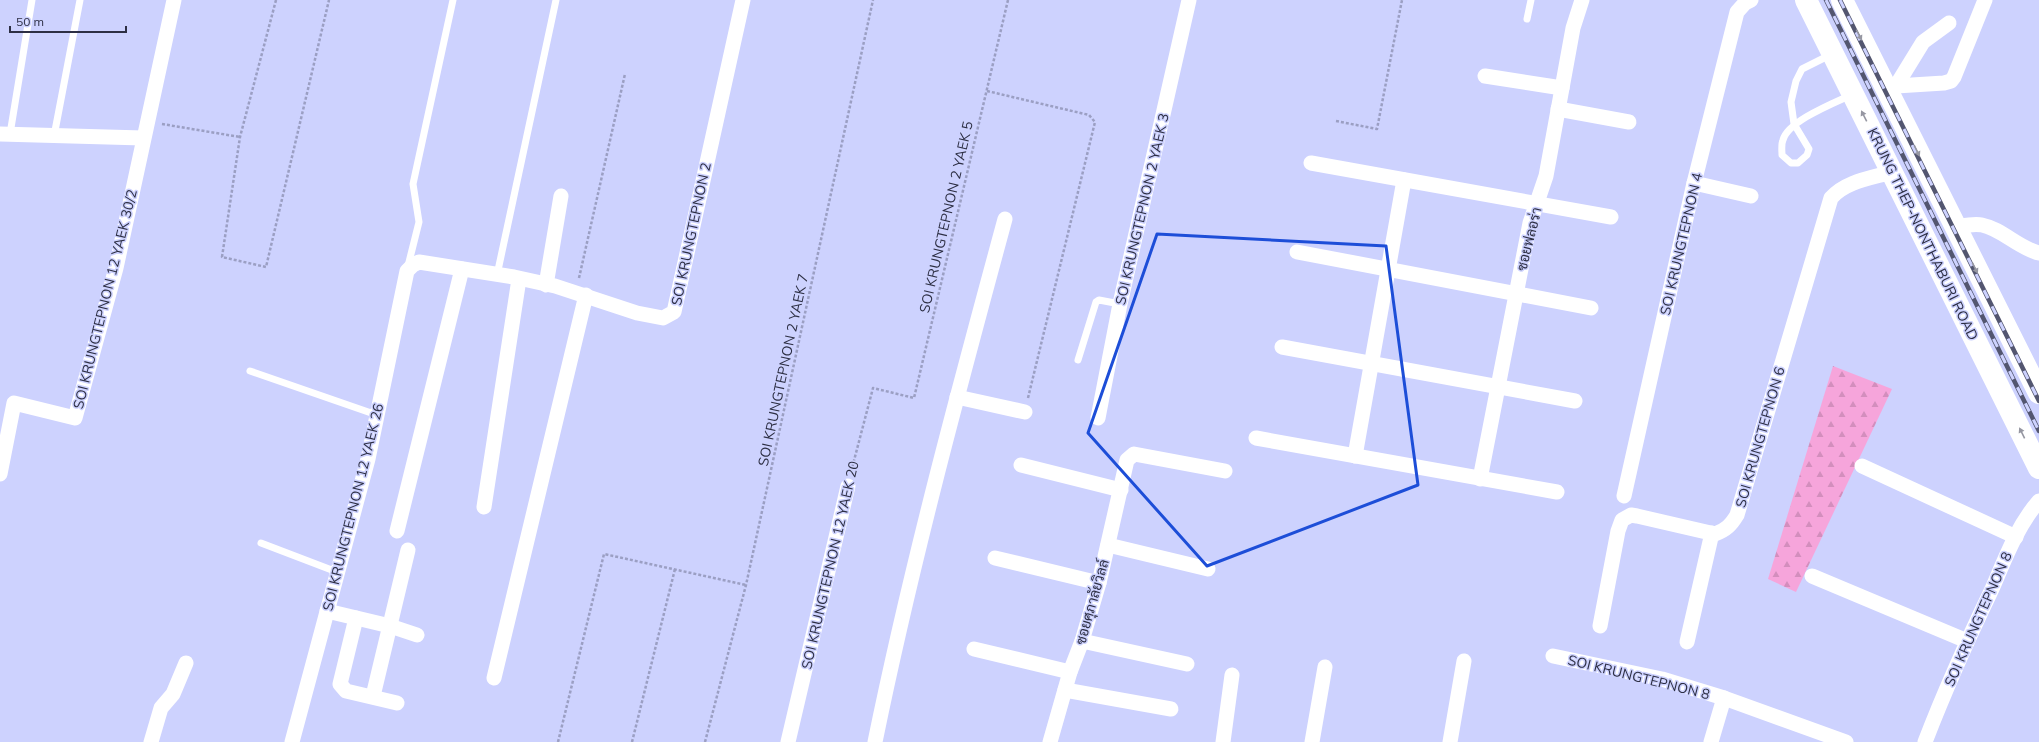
<svg xmlns="http://www.w3.org/2000/svg" width="2039" height="742" font-family="Mulish,Sarabun,sans-serif">
  <style>
    .forest { fill: url(#forest-firs) }
    .lines { fill: none; stroke-linecap: round; stroke-linejoin: round }
    .path { stroke: #9b9fc3; stroke-width: 2.5; stroke-dasharray: 3 2; stroke-linecap: butt }
    .service { stroke: #fff; stroke-width: 7 }
    .minor { stroke: #fff; stroke-width: 15 }
    .primary { stroke: #fff; stroke-width: 22 }
    .rail-casing { stroke: #535670; stroke-width: 4.5 }
    .rail { stroke: #cdd2fe; stroke-width: 3; stroke-dasharray: 9; stroke-linecap: butt }
    .oneway { fill: #9697a2 }
    .marked { fill: none; stroke: #1d4ed8; stroke-width: 3; stroke-linejoin: round }
    .labels { text-anchor: middle; dominant-baseline: central; stroke-width: 3; stroke-linejoin: round; paint-order: stroke }
    .street-label { font-size: 14px; fill: #2d2f44; stroke: #cdd2fe }
  </style>
  <defs>
    <pattern id="forest-firs" width="22" height="20" patternUnits="userSpaceOnUse"><rect width="22" height="20" fill="#f6a5db"/><path d="M5 1l3.5 6h-7zM16 11l3.5 6h-7z" fill="#d38ebd"/></pattern>
  </defs>
  <rect width="100%" height="100%" fill="#cdd2fe"/>
  <path class="forest" d="M1833,366l59,23 -96,203 -28,-13z"/>
  <g class="lines">
    <g class="path">
      <path d="M276,0l-36,137 -18,120 44,10 63,-267"/>
      <path d="M987,91l102,24 6,7 -67,276"/>
      <path d="M1336,121l41,8 25,-129"/>
      <path d="M162,124l78,13"/>
      <path d="M579,278l46,-204"/>
      <path d="M851,472l22,-84 41,10 94,-398"/>
      <path d="M558,742l46,-188 142,31"/>
      <path d="M632,742l43,-173"/>
      <path d="M705,742l41,-157 127,-585"/>
    </g>
    <g class="service">
      <path d="M1527,19l4,-19"/>
      <path d="M1832,54l-30,15 -6,12 -5,21 3,22 15,25 -2,6 -9,8h-7l-9,-8c0,-4 -1,-11 1,-15 5,-19 51,-37 68,-45"/>
      <path d="M10,134l22,-134"/>
      <path d="M54,136l26,-136"/>
      <path d="M408,266l11,-44 -6,-38 40,-184"/>
      <path d="M497,275l59,-275"/>
      <path d="M1078,360l18,-58 3,-2 21,4"/>
      <path d="M250,371l127,44"/>
      <path d="M261,543l76,29"/>
    </g>
    <g class="minor">
      <path d="M1485,76l77,12"/>
      <path d="M1896,86l27,-44 26,-19"/>
      <path d="M1886,89l10,-3 48,-3 7,-2 3,-4 31,-77"/>
      <path d="M1558,109l71,13"/>
      <path d="M0,134l143,4"/>
      <path d="M1311,163l300,54"/>
      <path d="M1694,183l57,13"/>
      <path d="M1954,227c8,-1 20,-4 28,-2 20,4 36,23 57,28"/>
      <path d="M1297,252l294,56"/>
      <path d="M546,285l15,-89"/>
      <path d="M1282,347l293,54"/>
      <path d="M957,397l68,15"/>
      <path d="M1098,418l22,-114 69,-304"/>
      <path d="M1256,438l301,54"/>
      <path d="M1355,456l49,-276"/>
      <path d="M1021,465l100,25"/>
      <path d="M1862,466l154,71"/>
      <path d="M0,474l14,-71 61,15 41,-150 58,-268"/>
      <path d="M1480,479l50,-256 16,-47 27,-148 9,-28"/>
      <path d="M1624,496l70,-313 43,-171 8,-9 6,-3"/>
      <path d="M484,507l35,-228"/>
      <path d="M397,531l65,-262"/>
      <path d="M1108,545l100,24"/>
      <path d="M995,558l104,25"/>
      <path d="M1812,576l155,65"/>
      <path d="M327,611l63,15 27,9"/>
      <path d="M356,618l-16,66 6,7 51,12"/>
      <path d="M1600,626l18,-95 4,-11 9,-5 6,1 78,18c11,-4 16,-9 22,-19l94,-317c15,-17 41,-20 61,-26"/>
      <path d="M1082,641l105,23"/>
      <path d="M1687,642l25,-109"/>
      <path d="M974,649l96,23"/>
      <path d="M1553,656l109,23 62,19 122,44"/>
      <path d="M494,678l92,-383"/>
      <path d="M1065,690l106,19"/>
      <path d="M373,696l35,-146"/>
      <path d="M151,742l10,-34 12,-14 13,-31"/>
      <path d="M292,742l76,-283 39,-188 6,-6 6,-3 95,15 41,9 82,27 26,5 11,-6 69,-312"/>
      <path d="M788,742l60,-256"/>
      <path d="M875,742c36,-176 83,-350 130,-523"/>
      <path d="M1050,742l20,-70 12,-31 17,-58 28,-123 7,-6 91,17"/>
      <path d="M1223,742l9,-67"/>
      <path d="M1312,742l13,-75"/>
      <path d="M1450,742l14,-81"/>
      <path d="M1711,742l13,-44"/>
      <path d="M1925,742c20,-52 43,-103 67,-153 13,-30 25,-63 47,-88"/>
    </g>
    <g class="primary">
      <path d="M1806,0l233,468"/>
      <path d="M1842,0l197,393"/>
    </g>
    <g class="rail-casing">
      <g id="rail">
        <path d="M1826,0l213,431"/>
        <path d="M1840,0l199,401"/>
      </g>
    </g>
    <use href="#rail" class="rail"/>
  </g>
  <defs><path id="oneway-solid" d="M-6-.8H1V-3.2L6.5 0L1 3.2V.8H-6Z"/></defs>
  <g class="oneway">
    <use href="#oneway-solid" transform="translate(1859 35) rotate(63)"/>
    <use href="#oneway-solid" transform="translate(1864 116) rotate(-117)"/>
    <use href="#oneway-solid" transform="translate(1917 151) rotate(64)"/>
    <use href="#oneway-solid" transform="translate(1975 268) rotate(63)"/>
    <use href="#oneway-solid" transform="translate(2022 433) rotate(-116)"/>
  </g>
  <path class="marked" d="M1157,234l229,12 32,239 -211,81 -119,-133z"/>
  <g class="labels">
    <g class="street-label">
      <text transform="translate(1142 209) rotate(-77)">SOI KRUNGTEPNON 2 YAEK 3</text>
      <text transform="translate(946 217) rotate(-77)">SOI KRUNGTEPNON 2 YAEK 5</text>
      <text transform="translate(691 234) rotate(-78)">SOI KRUNGTEPNON 2</text>
      <text transform="translate(1923 234) rotate(64)">KRUNG THEP-NONTHABURI ROAD</text>
      <text transform="translate(1529 239) rotate(-76)">ซอยฟลอร่า</text>
      <text transform="translate(1681 244) rotate(-77)">SOI KRUNGTEPNON 4</text>
      <text transform="translate(105 299) rotate(-76)">SOI KRUNGTEPNON 12 YAEK 30/2</text>
      <text transform="translate(783 370) rotate(-78)">SOI KRUNGTEPNON 2 YAEK 7</text>
      <text transform="translate(1760 437) rotate(-74)">SOI KRUNGTEPNON 6</text>
      <text transform="translate(353 507) rotate(-76)">SOI KRUNGTEPNON 12 YAEK 26</text>
      <text transform="translate(830 565) rotate(-77)">SOI KRUNGTEPNON 12 YAEK 20</text>
      <text transform="translate(1092 602) rotate(-74)">ซอยศุภาลัยวิลล์</text>
      <text transform="translate(1978 619) rotate(-66)">SOI KRUNGTEPNON 8</text>
      <text transform="translate(1639 677) rotate(14)">SOI KRUNGTEPNON 8</text>
    </g>
  </g>
  <path d="M10 26v6h116v-6" fill="none" stroke="#2d2f44" stroke-width="2"/>
  <text x="16" y="26" font-size="12" fill="#2d2f44" stroke="#cdd2fe" stroke-width="3" paint-order="stroke">50 m</text>
</svg>
